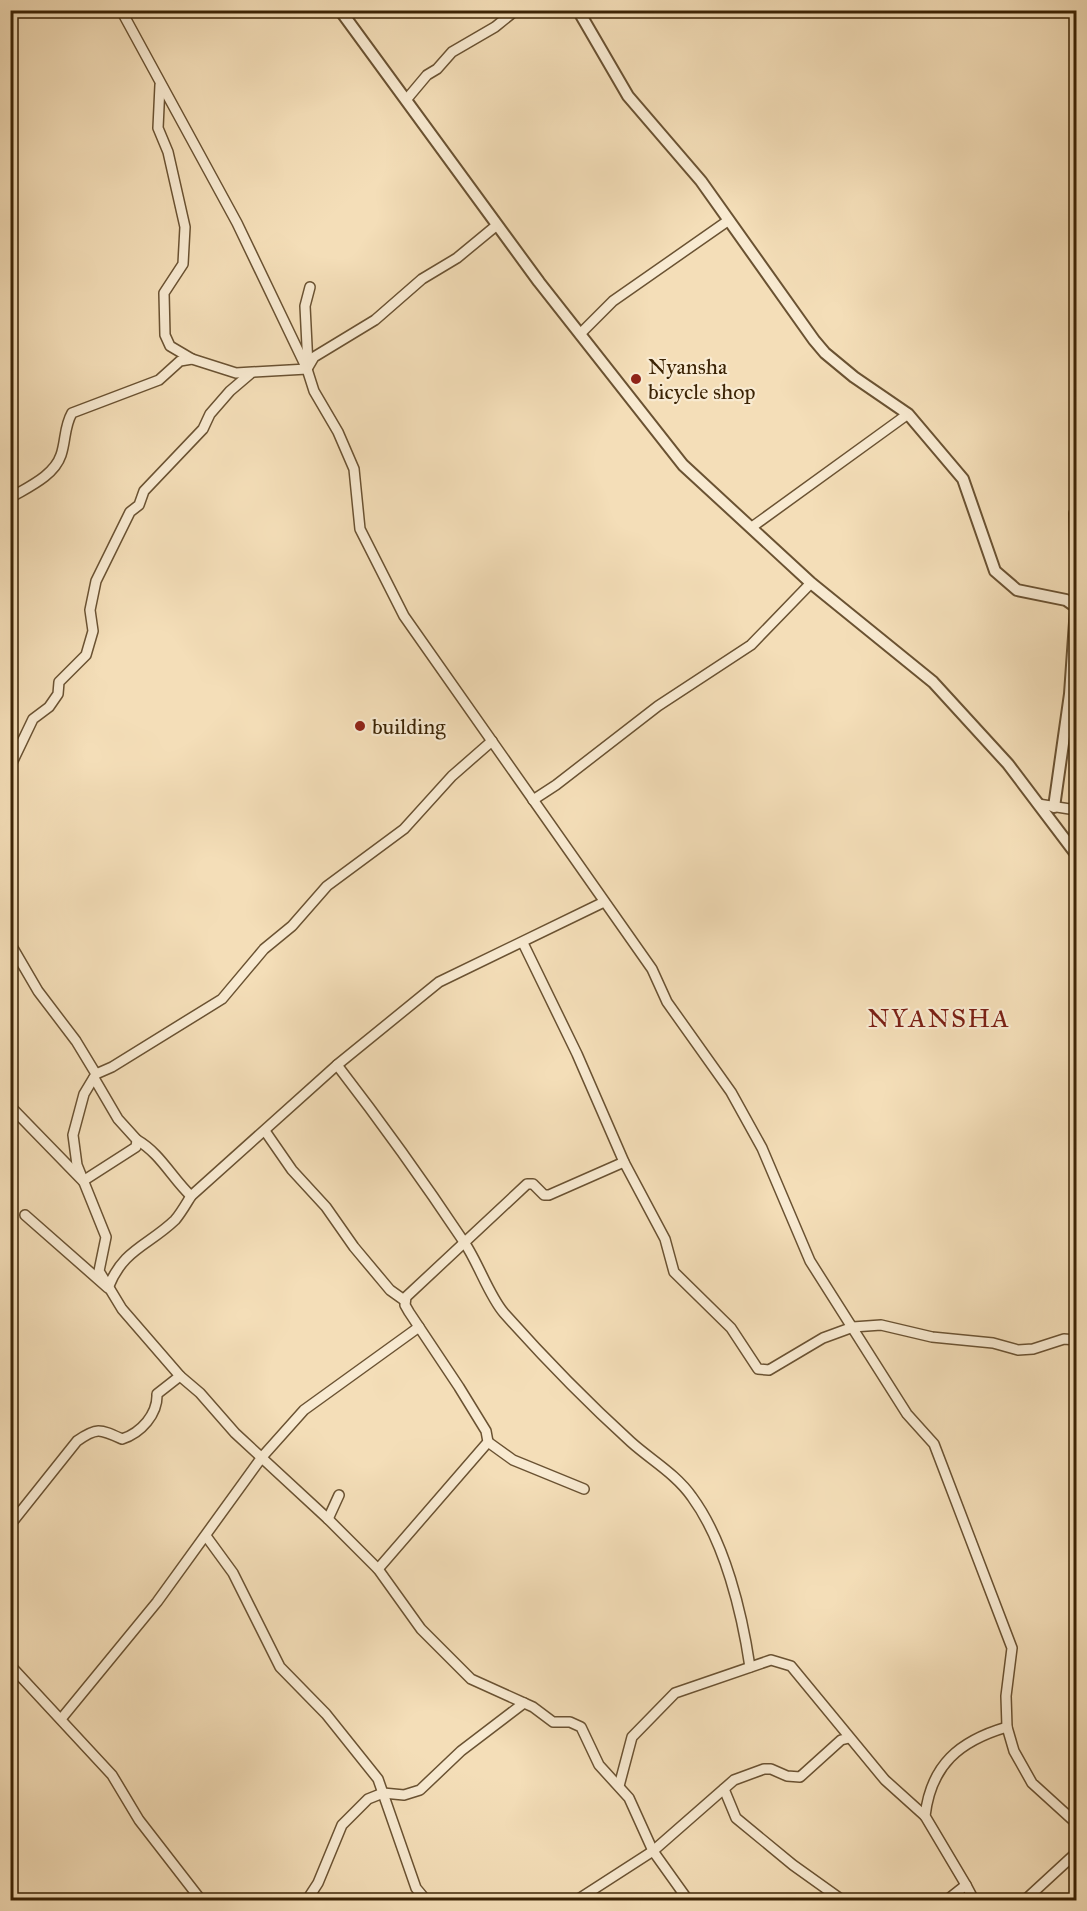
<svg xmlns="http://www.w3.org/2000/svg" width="1087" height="1911" font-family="'IM FELL Great Primer',serif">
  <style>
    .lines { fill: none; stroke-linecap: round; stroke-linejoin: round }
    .minor-casing { stroke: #6a5232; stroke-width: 12 }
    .tertiary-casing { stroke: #6a5232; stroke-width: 14 }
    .minor { stroke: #f8ead1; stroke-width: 9 }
    .tertiary { stroke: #f8ead1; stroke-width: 10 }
    .poi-dot { fill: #8f2418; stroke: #f8ead1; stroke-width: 2 }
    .labels { text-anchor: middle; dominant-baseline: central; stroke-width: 4.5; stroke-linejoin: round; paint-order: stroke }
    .poi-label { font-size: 22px; fill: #3c2405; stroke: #f8ead1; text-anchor: start }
    .quarter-label { font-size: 26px; letter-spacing: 1.5px; fill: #7a1f14; stroke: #f8ead1 }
  </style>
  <rect width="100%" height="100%" fill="#f4deb8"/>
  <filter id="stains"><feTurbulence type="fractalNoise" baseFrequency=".00333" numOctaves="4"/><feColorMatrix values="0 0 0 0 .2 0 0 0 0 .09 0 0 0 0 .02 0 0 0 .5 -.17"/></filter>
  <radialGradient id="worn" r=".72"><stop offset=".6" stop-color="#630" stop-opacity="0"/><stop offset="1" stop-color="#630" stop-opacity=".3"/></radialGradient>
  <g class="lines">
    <g class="minor-casing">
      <g id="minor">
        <path d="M121,10l116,213 70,146 7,22 24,41 16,37 6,60 44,87 248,353 15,33 64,90 31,56 48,113 97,153 27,30 78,204 -6,48 1,31 7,24 18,32 44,40"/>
        <path d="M160,85l-2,43 10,24 17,75 -2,37 -19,29 1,42 5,11 22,13"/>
        <path d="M406,100l21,-25 10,-6 15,-17 43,-25 21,-17"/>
        <path d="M580,334l33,-33 116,-81"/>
        <path d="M308,366l-3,-60 5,-19"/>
        <path d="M307,369l7,-12 61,-37 47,-41 35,-21 40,-33"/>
        <path d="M10,498c18,-11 44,-22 51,-43 5,-15 3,-28 11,-42l87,-33 21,-19 12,-2 44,14 71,-4"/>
        <path d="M1074,513l2,93"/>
        <path d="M752,527l156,-113"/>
        <path d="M10,767l23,-48 16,-12 9,-13 1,-12 27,-27 7,-24 -3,-21 6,-29 34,-69 9,-7 5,-14 59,-62 7,-15 20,-23 20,-17"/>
        <path d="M533,800l23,-15 102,-79 93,-61 60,-62"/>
        <path d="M1038,804l38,6"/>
        <path d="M10,943l28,48 38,50 20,33 -12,20 -11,41 4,30 29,72 -7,34 23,38 58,67 -23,18c1,20 -16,39 -35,45 -22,-10 -25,-12 -45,2l-67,84"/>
        <path d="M523,943l54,111 47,108 41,77 9,33 57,56 27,41 11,1 54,-32 30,-11 28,-2 51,12 61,6 25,7 15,-1 31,-10 12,1"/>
        <path d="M337,1065c44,57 87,117 127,177 14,20 25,54 40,71 40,45 83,89 127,129 20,18 45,32 61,55 33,45 50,116 58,170"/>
        <path d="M96,1074l16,-7 110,-68 42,-50 28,-23 35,-40 77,-57 48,-53 40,-35"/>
        <path d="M10,1106l73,75 53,-34 1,-7 -19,-21 -24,-41"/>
        <path d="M265,1131l27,39 34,37 28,40 36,43 14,10"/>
        <path d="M137,1140c23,13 35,38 54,56"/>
        <path d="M25,1215l83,73c15,-39 40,-42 67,-68 6,-7 11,-16 16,-24l146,-131 102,-83 165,-80"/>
        <path d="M180,1376l20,17 35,40 93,86 11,-24"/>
        <path d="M488,1442l25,18 71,29"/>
        <path d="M328,1519l50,50 43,60 50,50 62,28 20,15h17l11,5 18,38 30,33 24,53 35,49"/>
        <path d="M206,1536l27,37 47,94 46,47 52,65 38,109 10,12"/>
        <path d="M378,1569l110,-127 -2,-11 -27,-44 -50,-75 -4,-7 1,-8 121,-113h6l11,11h5l75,-33"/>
        <path d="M10,1665l102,110 27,45 62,80"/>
        <path d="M61,1719l96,-117 105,-145 42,-47 115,-83"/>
        <path d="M619,1786l13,-49 43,-44 96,-33 20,6 94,114 40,36"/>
        <path d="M724,1789l12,29 57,47 49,35"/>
        <path d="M966,1885l8,15"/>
        <path d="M307,1900l11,-17 24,-58 26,-26 15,-6 21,2 16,-5 41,-39 63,-48"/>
        <path d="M577,1900l76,-49 81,-71 30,-11h7l16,7 13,1 41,-37 8,-2"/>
        <path d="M947,1900l19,-15 -41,-69c6,-51 34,-75 82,-89"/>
        <path d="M1025,1900l51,-47"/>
      </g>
    </g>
    <g class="tertiary-casing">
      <g id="tertiary">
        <path d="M340,10l199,272 144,183 128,118 122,99 75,82 68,90"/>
        <path d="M578,10l50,86 73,85 113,159 11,13 29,24 54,37 55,65 32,92 22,19 49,10 10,7"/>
        <path d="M1054,807l16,-113 6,-86"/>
      </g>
    </g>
    <use href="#minor" class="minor"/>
    <use href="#tertiary" class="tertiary"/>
  </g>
  <g class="poi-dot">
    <circle cx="636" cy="379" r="6"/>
    <circle cx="360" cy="726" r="6"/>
  </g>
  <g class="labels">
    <g class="poi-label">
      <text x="648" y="366">Nyansha<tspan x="648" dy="25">bicycle shop</tspan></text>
      <text x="372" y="726">building</text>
    </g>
    <g class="quarter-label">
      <text x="939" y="1018">NYANSHA</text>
    </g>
  </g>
  <rect width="1087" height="1911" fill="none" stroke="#f4deb8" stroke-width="36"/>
  <rect x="12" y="12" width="1063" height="1887" fill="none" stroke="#3c2405" stroke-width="3"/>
  <rect x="18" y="18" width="1051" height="1875" fill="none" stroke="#3c2405" stroke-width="1.5"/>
  <rect width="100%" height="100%" filter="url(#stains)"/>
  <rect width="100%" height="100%" fill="url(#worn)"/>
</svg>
